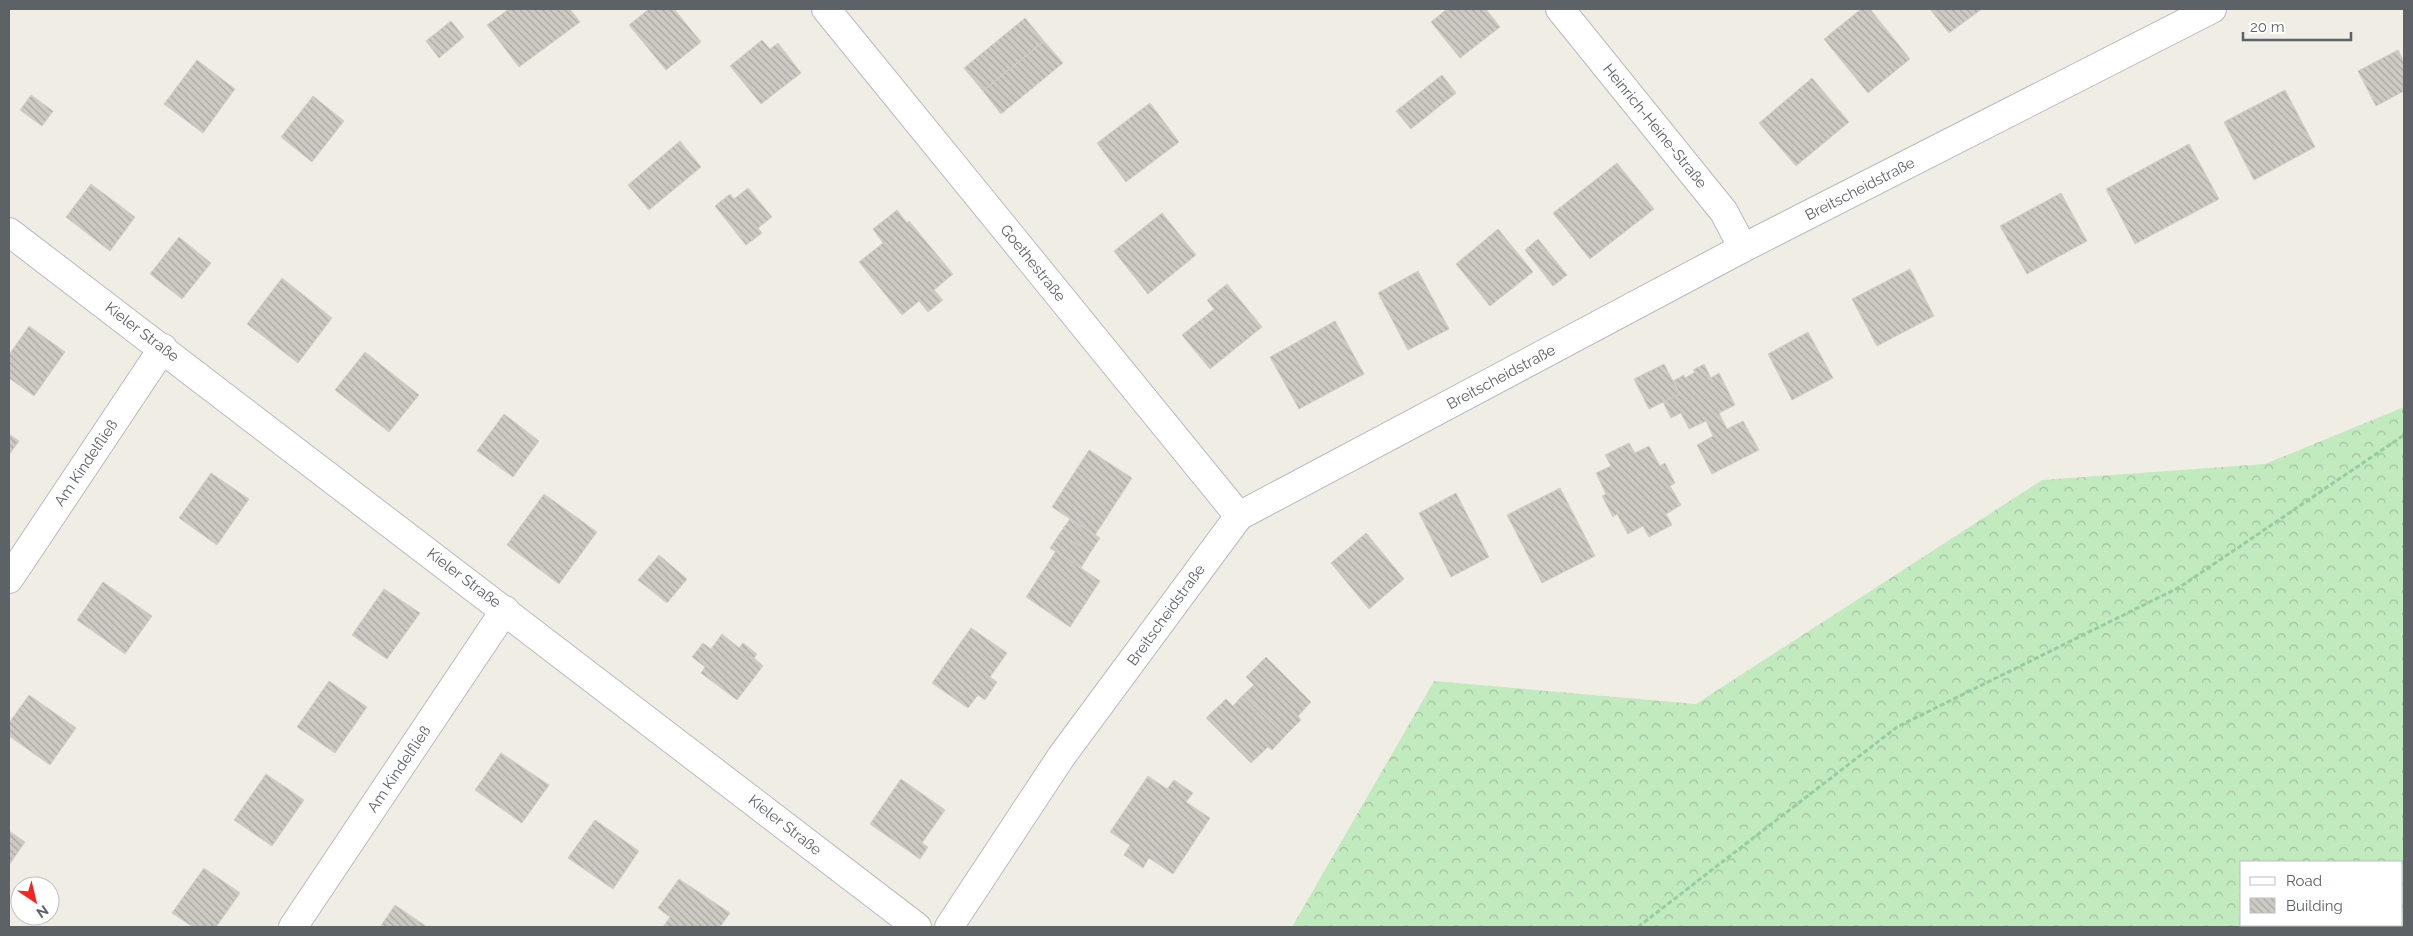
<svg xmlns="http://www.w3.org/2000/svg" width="2413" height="936" font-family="Raleway,sans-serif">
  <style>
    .forest { fill: url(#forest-crowns); fill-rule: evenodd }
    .building { fill: url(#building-back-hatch); stroke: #d6cec2 }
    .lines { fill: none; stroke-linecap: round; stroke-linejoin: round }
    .street-casing { stroke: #b7bbc0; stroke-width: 30 }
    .path { stroke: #97cca2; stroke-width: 3; stroke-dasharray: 5 2.5; stroke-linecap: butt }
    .street { stroke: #fff; stroke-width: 28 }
    .labels { text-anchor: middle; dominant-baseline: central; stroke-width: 4; stroke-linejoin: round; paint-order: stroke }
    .street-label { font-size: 15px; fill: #5c6266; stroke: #fff }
  </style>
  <defs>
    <pattern id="forest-crowns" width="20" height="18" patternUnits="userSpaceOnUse" patternTransform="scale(1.25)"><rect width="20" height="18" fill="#c2eabf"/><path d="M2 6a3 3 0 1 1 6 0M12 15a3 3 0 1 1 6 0" fill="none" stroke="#a1c19f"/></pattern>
    <pattern id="building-back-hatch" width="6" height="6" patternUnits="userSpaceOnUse" patternTransform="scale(1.25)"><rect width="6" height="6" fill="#cdc9c3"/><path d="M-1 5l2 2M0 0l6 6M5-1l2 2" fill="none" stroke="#aaa7a2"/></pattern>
  </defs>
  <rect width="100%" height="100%" fill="#f0ede5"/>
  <path class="forest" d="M2404,407v520h-1112l142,-246 262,23 346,-224 223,-16zM2242,862h160v63h-160z"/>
  <g class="building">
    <path d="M509,9h61l10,13 -61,45 -32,-42z"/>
    <path d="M649,9h25l27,33 -35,28 -37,-45z"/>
    <path d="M1447,9h39l14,18 -40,31 -29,-36z"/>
    <path d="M1861,9h9l40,50 -42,34 -44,-54z"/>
    <path d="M1930,9h52l-33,24z"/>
    <path d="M1025,18l19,23 -61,50 -19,-23z"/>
    <path d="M451,21l13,16 -25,21 -13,-17z"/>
    <path d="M762,40l8,9 8,-6 23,30 -40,31 -31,-38z"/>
    <path d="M1044,41l19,22 -62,51 -18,-23z"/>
    <path d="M2398,50l6,12v29l-28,15 -18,-35z"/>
    <path d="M197,60l38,29 -32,44 -39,-29z"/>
    <path d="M1442,75l14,18 -45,36 -15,-18z"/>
    <path d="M1812,78l37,44 -53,44 -37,-43z"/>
    <path d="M2285,90l30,57 -61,33 -30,-58z"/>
    <path d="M31,95l22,16 -11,15 -22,-16z"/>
    <path d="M313,96l31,25 -32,41 -31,-25z"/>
    <path d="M1150,103l29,39 -53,40 -29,-39z"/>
    <path d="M680,141l21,26 -52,43 -21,-25z"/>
    <path d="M2189,144l30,55 -84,45 -29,-55z"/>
    <path d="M1617,163l37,46 -64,50 -37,-46z"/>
    <path d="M91,184l44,33 -25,34 -44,-34z"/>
    <path d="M748,188l24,29 -14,11 4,5 -16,12 -31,-39 15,-12 4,5z"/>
    <path d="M2061,193l26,48 -60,33 -27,-48z"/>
    <path d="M897,210l10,13 2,-2 44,53 -19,16 9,10 -15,12 -9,-11 -17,14 -43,-53 24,-19 -10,-14z"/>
    <path d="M1162,213l34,42 -48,39 -34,-43z"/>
    <path d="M1498,229l35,43 -43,34 -34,-42z"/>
    <path d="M179,237l32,26 -29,36 -32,-25z"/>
    <path d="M1538,239l29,36 -14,11 -28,-36z"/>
    <path d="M1910,269l24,47 -57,30 -25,-47z"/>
    <path d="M1418,271l31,58 -41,21 -30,-57z"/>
    <path d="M282,278l50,40 -34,45 -51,-39z"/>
    <path d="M1227,284l35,43 -52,42 -28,-34 32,-26 -7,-9z"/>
    <path d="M1335,321l29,53 -65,35 -29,-52z"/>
    <path d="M29,326l36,26 -31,44 -25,-18v-23z"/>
    <path d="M1808,332l25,46 -41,22 -24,-46z"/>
    <path d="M365,352l54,43 -30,37 -54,-42z"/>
    <path d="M1664,364l16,30 -31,15 -15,-30z"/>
    <path d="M1704,364l7,14 8,-5 16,32 -16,8 8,16 16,-8 16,29 -47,24 -15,-29 16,-9 -7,-15 -17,8 -8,-16 -10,5 -8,-16 17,-8 -7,-13 11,-6 1,3 10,-6 -2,-2z"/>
    <path d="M504,414l35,27 -26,36 -36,-26z"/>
    <path d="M9,434l10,7 -10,14z"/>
    <path d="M1629,443l6,10 14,-7 11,20 5,-3 10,20 -5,3 11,19 -15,9 6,11 -23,12 -6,-11 -15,8 -11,-20 -4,3 -11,-21 4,-2 -10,-21 15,-7 -6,-11z"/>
    <path d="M1089,450l43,28 -37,57 -43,-28z"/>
    <path d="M211,473l38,26 -32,46 -38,-27z"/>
    <path d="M1560,488l35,68 -53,27 -35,-68z"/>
    <path d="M1456,493l33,64 -38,20 -32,-64z"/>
    <path d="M544,494l53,38 -38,52 -52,-39z"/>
    <path d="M1070,519l30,19 -10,15 -30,-20z"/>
    <path d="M1060,533l30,20 -9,15 -31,-20z"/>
    <path d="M1366,533l38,46 -35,30 -38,-46z"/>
    <path d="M1056,551l44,30 -30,46 -44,-30z"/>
    <path d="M659,555l28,24 -20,24 -29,-23z"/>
    <path d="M103,582l49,34 -27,38 -48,-34z"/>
    <path d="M384,589l36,24 -33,46 -35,-24z"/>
    <path d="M971,628l36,25 -17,24 7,5 -12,18 -7,-5 -10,13 -36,-25z"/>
    <path d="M722,634l17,14 4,-5 14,11 -3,4 9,8 -26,34 -36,-27 4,-6 -13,-10 11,-14 8,6z"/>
    <path d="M1266,657l45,45 -13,14 3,4 -16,16 -42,-41 11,-10 -8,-8z"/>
    <path d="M329,681l38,26 -32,46 -38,-26z"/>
    <path d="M29,695l47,33 -26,37 -41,-29v-13z"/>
    <path d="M1243,695l42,41 -13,14 -4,-3 -17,16 -45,-45 20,-19 7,7z"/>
    <path d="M501,753l48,32 -27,38 -47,-33z"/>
    <path d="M266,774l38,26 -32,46 -38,-26z"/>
    <path d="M1148,776l19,13 7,-9 19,13 -7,9 24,16 -37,56 -24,-16 -6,10 -19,-13 6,-10 -20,-13z"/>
    <path d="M901,779l44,31 -23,33 6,4 -8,12 -50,-35z"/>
    <path d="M595,820l44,31 -26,38 -45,-31z"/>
    <path d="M9,831l16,11 -16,23z"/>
    <path d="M204,868l36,25 -24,34h-23l-21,-14z"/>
    <path d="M679,879l51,34 -10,14h-57l7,-10 -12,-9z"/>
    <path d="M395,905l32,22h-47z"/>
  </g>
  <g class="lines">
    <g class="street-casing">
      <g id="street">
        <path d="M826,9l413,507"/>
        <path d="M1560,9l164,203 19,36"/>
        <path d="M9,232l908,695"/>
        <path d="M9,579l154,-231"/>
        <path d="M293,927l212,-317"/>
        <path d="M949,927l112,-170 178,-241 504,-268 469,-239"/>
      </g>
    </g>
    <path class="path" d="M1638,927l259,-200 283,-140 224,-152"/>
    <use href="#street" class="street"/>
  </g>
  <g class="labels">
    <g class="street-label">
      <text transform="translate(1655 126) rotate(51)">Heinrich-Heine-Straße</text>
      <text transform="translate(1860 189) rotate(-27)">Breitscheidstraße</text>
      <text transform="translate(1033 263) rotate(51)">Goethestraße</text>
      <text transform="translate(142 332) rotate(37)">Kieler Straße</text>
      <text transform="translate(1501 377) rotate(-28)">Breitscheidstraße</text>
      <text transform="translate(86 463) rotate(-56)">Am Kindelfließ</text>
      <text transform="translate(464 578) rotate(37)">Kieler Straße</text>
      <text transform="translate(1166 615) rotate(-54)">Breitscheidstraße</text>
      <text transform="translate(399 769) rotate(-56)">Am Kindelfließ</text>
      <text transform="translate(785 825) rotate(38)">Kieler Straße</text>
    </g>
  </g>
  <rect width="2413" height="936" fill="none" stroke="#5c6266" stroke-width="20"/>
  <rect x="2240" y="861" width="162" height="65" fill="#ffffff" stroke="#bec0c2"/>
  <rect x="2250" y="877" width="25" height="8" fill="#ffffff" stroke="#bec0c2"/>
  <text x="2286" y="886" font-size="15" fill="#5c6266">Road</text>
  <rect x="2250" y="898" width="25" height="15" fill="url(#building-back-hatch)" stroke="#bec0c2"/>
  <text x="2286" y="911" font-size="15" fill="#5c6266">Building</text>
  <g transform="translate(35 901) rotate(145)"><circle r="24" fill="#ffffff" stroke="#bec0c2"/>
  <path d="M0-4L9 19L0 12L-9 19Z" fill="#f82323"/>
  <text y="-8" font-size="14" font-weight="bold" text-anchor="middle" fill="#5c6266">N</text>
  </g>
  <path d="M2243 32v8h108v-8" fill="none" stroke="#5c6266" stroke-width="2.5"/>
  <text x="2250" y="32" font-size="15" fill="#5c6266" stroke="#ffffff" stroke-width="4" paint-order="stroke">20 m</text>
</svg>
